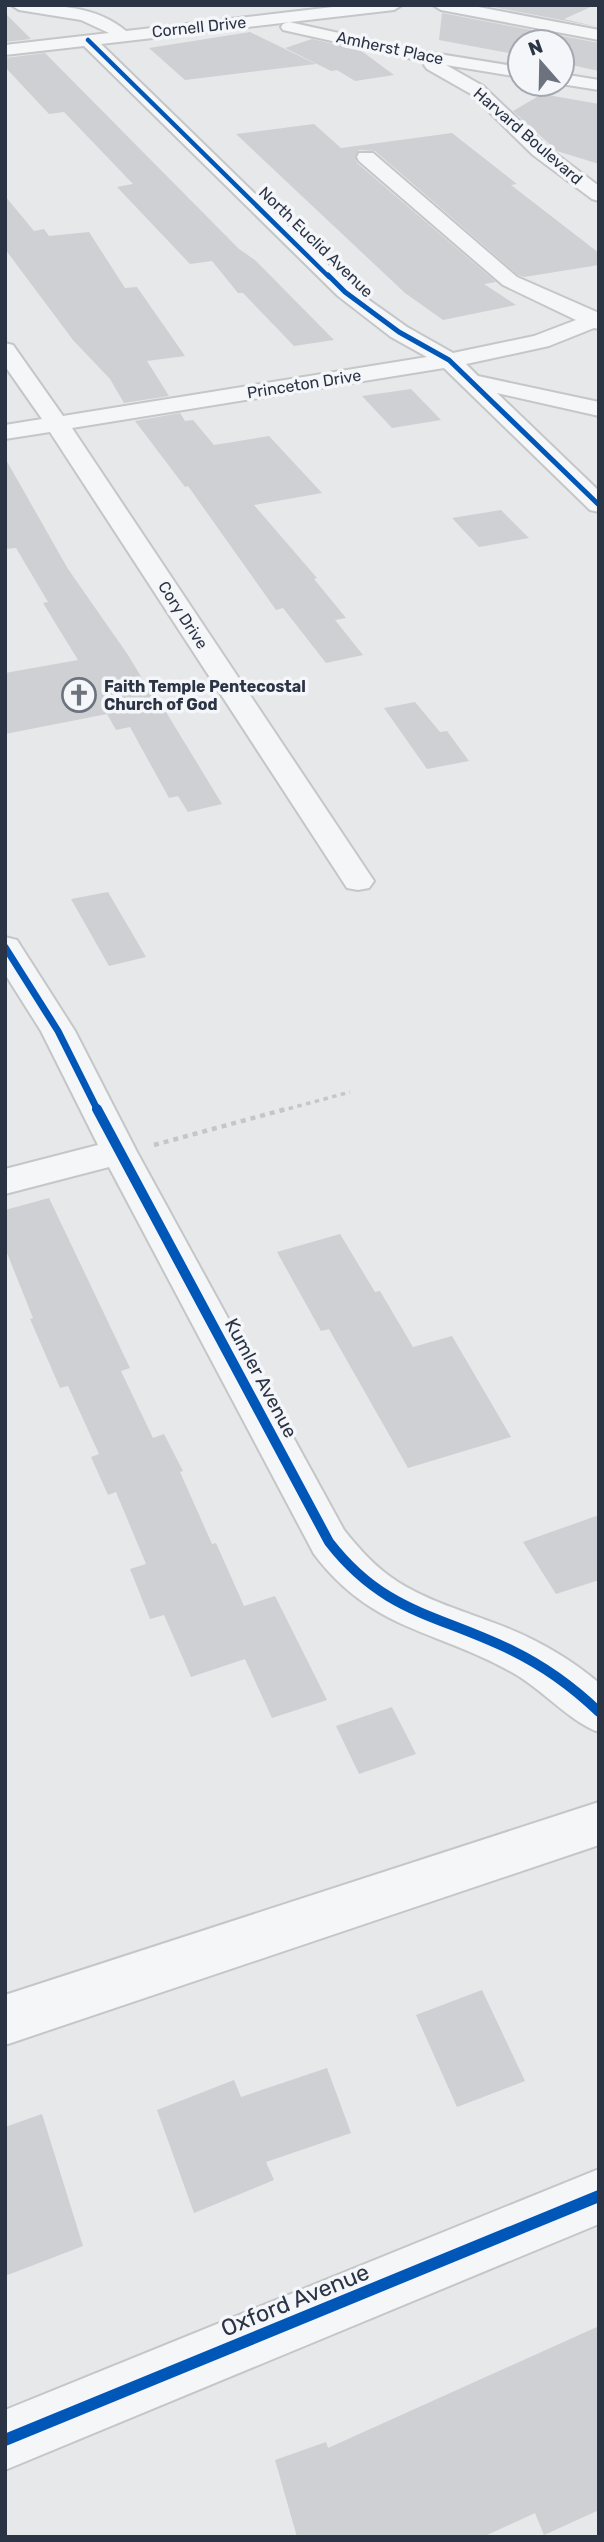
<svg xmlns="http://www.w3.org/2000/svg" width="604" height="2542" font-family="Rubik,sans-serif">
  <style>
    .building { fill: #ced0d3 }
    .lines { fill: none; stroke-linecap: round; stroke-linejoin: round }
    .minor-casing { stroke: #c4c6c8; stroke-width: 4 }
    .path-far1 { stroke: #c5c6ca; stroke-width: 3.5; stroke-dasharray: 4.5 4.5; stroke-linecap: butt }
    .path { stroke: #c5c6ca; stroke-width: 4.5; stroke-dasharray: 5 5; stroke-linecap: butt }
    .minor { fill: #f5f6f7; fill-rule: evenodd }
    .cycleway-far4-casing { stroke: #f4f6f9; stroke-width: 6 }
    .cycleway-far3-casing { stroke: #f4f6f9; stroke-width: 8 }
    .cycleway-far2-casing { stroke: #f4f6f9; stroke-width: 10 }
    .cycleway-far1-casing { stroke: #f4f6f9; stroke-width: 14 }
    .cycleway-casing { stroke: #f4f6f9; stroke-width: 17 }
    .cycleway-far4 { stroke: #0057b8; stroke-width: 4.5 }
    .cycleway-far3 { stroke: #0057b8; stroke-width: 5 }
    .cycleway-far2 { stroke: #0057b8; stroke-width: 7 }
    .cycleway-far1 { stroke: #0057b8; stroke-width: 10 }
    .cycleway { stroke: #0057b8; stroke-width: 12 }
    .labels { text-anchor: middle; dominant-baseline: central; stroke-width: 7; stroke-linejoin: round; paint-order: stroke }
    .far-street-label { font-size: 16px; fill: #2b3445; stroke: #f4f6f9 }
    .far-poi-label { font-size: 16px; font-weight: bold; fill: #2b3445; stroke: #f4f6f9; text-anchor: start }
    .street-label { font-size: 19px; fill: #2b3445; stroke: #f4f6f9 }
    .near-street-label { font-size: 23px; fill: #2b3445; stroke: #f4f6f9 }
  </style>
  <rect width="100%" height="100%" fill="#e6e8ea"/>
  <g class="building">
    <path d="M483,5h112l-31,14 34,8z"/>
    <path d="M5,13l26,26 -26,3z"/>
    <path d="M442,13l157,30v28l-37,-8v-21h-42v13l-81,-15z"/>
    <path d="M250,32l66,32 -131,16 -36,-32z"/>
    <path d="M312,39l48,11 34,25 -39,6 -18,-11 -6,1 -46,-23z"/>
    <path d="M45,53l194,196 16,11 79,80 -40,6 -51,-53h-5l-26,-32 -22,3 -73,-77 16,-3 -69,-72 -15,2 -44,-47v-9z"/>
    <path d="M542,94l57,10v60l-42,-13 -44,-40z"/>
    <path d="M314,124l27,24 111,-15 65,51 -6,1 88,68v12l-75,12 -6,-2 -143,-124 -16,-1 -4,6 2,7 139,119 -12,2 32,21 -73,15 -38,-27 -169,-159z"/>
    <path d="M5,196l29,35 10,-2 5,7 40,-4 36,56 12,-1 48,69 -38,5 22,35 -45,7 -14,-24 -37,-39 -68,-91z"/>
    <path d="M411,389l30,31 -49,8 -30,-32z"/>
    <path d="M180,413l5,8 8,-1 21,25 55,-9 53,57 -68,12 63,73 -3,1 32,39 -11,2 28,35 -37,8 -43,-55 -7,2 -88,-124 -3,1 -50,-66z"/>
    <path d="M5,458l63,111 60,86 35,58 3,-1 56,92 -34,8 -10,-16 -9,2 -39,-71 -14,3 -9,-16 -102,20v-61l73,-13 -35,-57 5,-1 -32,-54 -11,1z"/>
    <path d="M501,510l28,28 -50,9 -27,-29z"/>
    <path d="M415,702l25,30 7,-1 22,30 -42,8 -43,-61z"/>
    <path d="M108,892l38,65 -37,9 -38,-67z"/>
    <path d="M49,1198l81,170 -9,3 32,67 11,-4 19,37 -3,1 32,72 4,-1 28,63 31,-10 52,104 -55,18 -27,-59 -54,18 -27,-62 -14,4 -20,-50 16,-5 -30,-72 -8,3 -17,-38 8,-3 -31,-68 -8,2 -30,-69 3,-1 -28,-70v-38z"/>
    <path d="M340,1234l35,58 5,-1 33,56 39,-11 59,101 -103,31 -79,-139 -8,2 -44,-79z"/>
    <path d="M599,1515v65l-43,14 -33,-52z"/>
    <path d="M392,1707l24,47 -57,20 -23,-48z"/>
    <path d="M482,1990l43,91 -68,26 -41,-92z"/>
    <path d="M327,2068l24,65 -85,29 8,18 -80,33 -37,-103 77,-30 7,17z"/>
    <path d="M42,2114l41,132 -78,30v-149z"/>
    <path d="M599,2326v184l-55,25 -9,-22 -52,24h-186l-22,-77 51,-18 2,6z"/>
  </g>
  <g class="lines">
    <g class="minor-casing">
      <g id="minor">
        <path d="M11,5c40,0 83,-1 115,26l224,-26h52l-8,5 -293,34 251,244 55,39 46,26 81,-17 42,-16 -73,-35 -144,-124 -2,-4 2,-4h14l144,124 82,36v16l-5,-1 -45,18 -83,18 12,12 121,26v14l-102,-23 102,98v21l-9,-2 -146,-142 -372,60 302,453 -5,7 -11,2 -11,-2 -297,-456 -45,7v-14l37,-6 -37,-53v-23l8,2 50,71 364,-59 -36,-20 -53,-41 -254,-250 -79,9v-10l104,-12 -28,-13 -62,-10z"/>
        <path d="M433,5h35l131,25v10l-158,-30z"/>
        <path d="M289,22l131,29 100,16v10l-74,-12 37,21 64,61 52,39v15l-7,-2 -59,-44 -62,-61 -44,-25 -3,-4 2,-3 -143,-32 -2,-3 2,-3z"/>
        <path d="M562,74l37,6v10l-38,-6z"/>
        <path d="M5,937l12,3 58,91 62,121 207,378c16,20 32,38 54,52 35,22 76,32 114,48 31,13 61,31 87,53v49c-29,-10 -56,-42 -84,-58 -78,-45 -142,-42 -201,-120l-205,-387 -104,27v-25l93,-24 -57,-114 -36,-57z"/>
        <path d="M599,1802v43l-594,200v-50z"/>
        <path d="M599,2169v55l-594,246v-60z"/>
      </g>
    </g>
    <path class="path-far1" d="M280,1111l70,-19"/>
    <path class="path" d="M154,1145l132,-36"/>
    <use href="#minor" class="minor"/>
    <g class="cycleway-far4-casing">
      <path id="cycleway-far4" d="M88,40l241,237"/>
    </g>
    <g class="cycleway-far3-casing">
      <path id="cycleway-far3" d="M328,275l17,17 54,40 50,28 150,145"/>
    </g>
    <g class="cycleway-far2-casing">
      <path id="cycleway-far2" d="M5,947l53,84 40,80"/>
    </g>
    <g class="cycleway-far1-casing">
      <path id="cycleway-far1" d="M97,1109l232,433c55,71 108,72 182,108 33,16 62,37 88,62"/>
    </g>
    <g class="cycleway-casing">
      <path id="cycleway" d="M5,2440l594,-244"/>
    </g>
    <use href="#cycleway-far4" class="cycleway-far4"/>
    <use href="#cycleway-far3" class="cycleway-far3"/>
    <use href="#cycleway-far2" class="cycleway-far2"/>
    <use href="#cycleway-far1" class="cycleway-far1"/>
    <use href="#cycleway" class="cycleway"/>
  </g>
  <defs>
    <g id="church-ring" transform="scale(1.75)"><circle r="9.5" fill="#f4f6f9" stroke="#6c737f" stroke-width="1.5"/><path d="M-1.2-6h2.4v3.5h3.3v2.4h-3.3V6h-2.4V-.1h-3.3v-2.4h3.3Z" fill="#6c737f"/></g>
  </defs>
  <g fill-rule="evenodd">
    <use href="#church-ring" x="79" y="695"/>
  </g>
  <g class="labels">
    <g class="far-street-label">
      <text transform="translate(199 27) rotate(-6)">Cornell Drive</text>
      <text transform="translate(390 48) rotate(12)">Amherst Place</text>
      <text transform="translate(528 136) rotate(41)">Harvard Boulevard</text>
      <text transform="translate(316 242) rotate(44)">North Euclid Avenue</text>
      <text transform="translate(304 384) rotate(-9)">Princeton Drive</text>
      <text transform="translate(183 615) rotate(57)">Cory Drive</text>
    </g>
    <g class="far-poi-label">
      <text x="104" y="686">Faith Temple Pentecostal<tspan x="104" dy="18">Church of God</tspan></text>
    </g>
    <g class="street-label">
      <text transform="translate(261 1378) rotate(62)">Kumler Avenue</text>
    </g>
    <g class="near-street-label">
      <text transform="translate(295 2300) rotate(-22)">Oxford Avenue</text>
    </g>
  </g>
  <rect width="604" height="2542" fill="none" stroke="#2b3445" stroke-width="14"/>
  <g transform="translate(541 63) rotate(340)"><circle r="33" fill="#f4f6f9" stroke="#a4a8b1" stroke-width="2"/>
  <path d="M0-5L12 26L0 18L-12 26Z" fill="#6c737f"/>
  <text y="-10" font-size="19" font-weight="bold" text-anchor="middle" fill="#2b3445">N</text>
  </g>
</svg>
